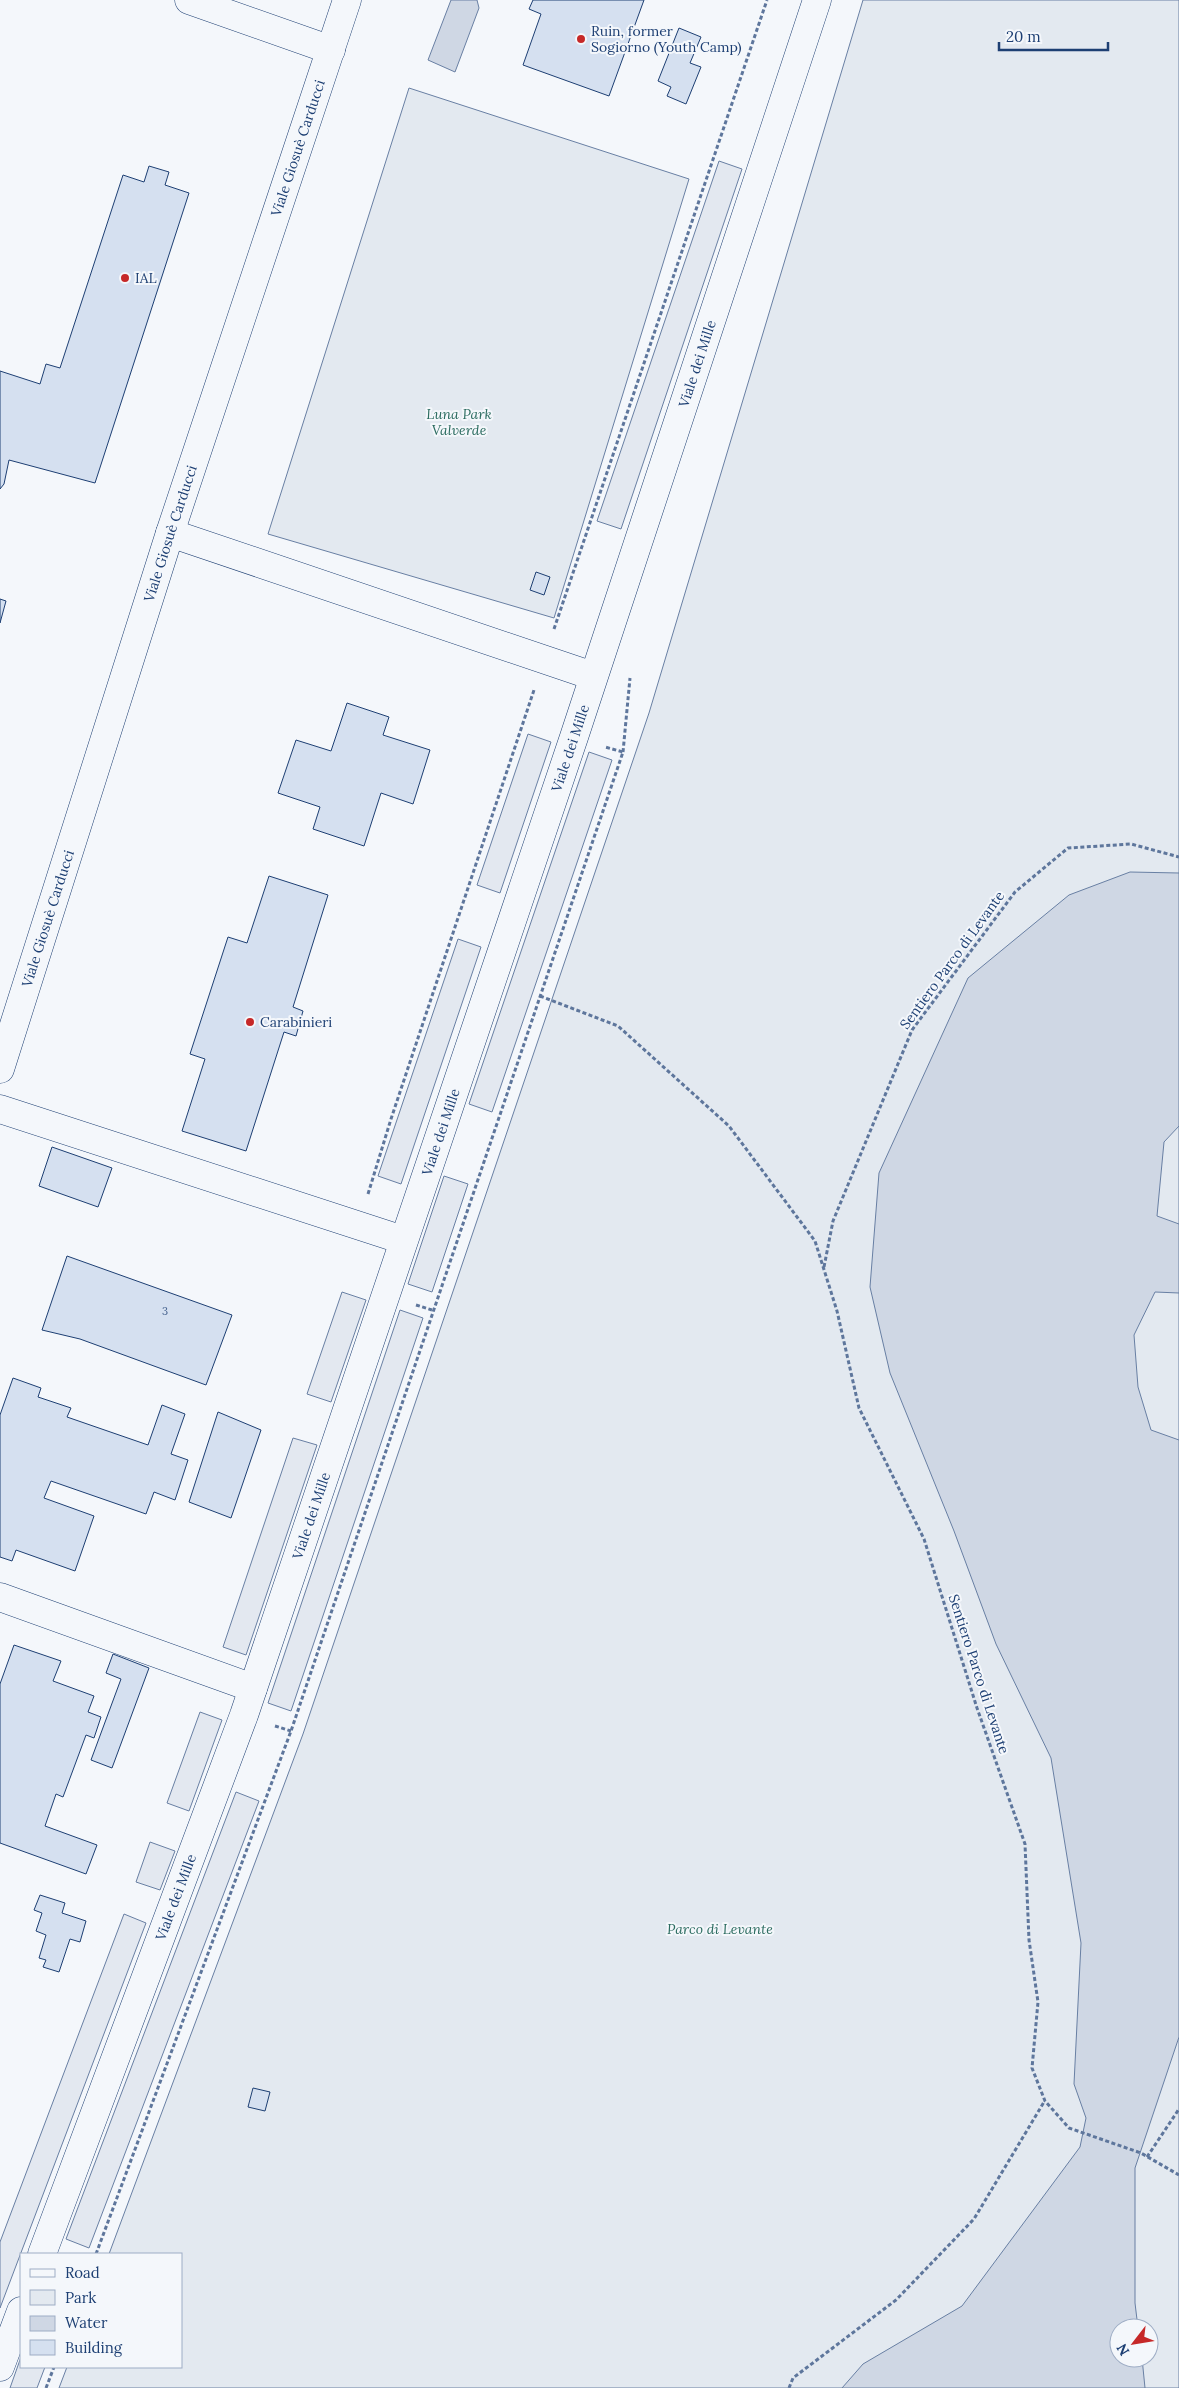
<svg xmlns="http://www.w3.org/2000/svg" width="1179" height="2388" font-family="Lora,serif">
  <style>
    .green { fill: #e3e9f0; stroke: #687fa3; fill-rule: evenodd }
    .parking { fill: #e3e8f0; stroke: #687fa3 }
    .water { fill: #cfd7e4; stroke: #687fa3 }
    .building { fill: #d5e0f0; stroke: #1d3f73 }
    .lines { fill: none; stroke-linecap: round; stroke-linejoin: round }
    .minor-casing { stroke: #1d3f73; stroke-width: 29 }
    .path { stroke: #5e769c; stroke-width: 3; stroke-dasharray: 4 2.5; stroke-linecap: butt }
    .minor { stroke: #f4f7fb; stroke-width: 28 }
    .poi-dot { fill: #c62828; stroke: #f4f7fb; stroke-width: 2 }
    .labels { text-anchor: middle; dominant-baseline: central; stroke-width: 4; stroke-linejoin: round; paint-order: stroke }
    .number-label { font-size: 11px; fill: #4b6792 }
    .poi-label { font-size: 14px; fill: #1d3f73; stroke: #f4f7fb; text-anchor: start }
    .street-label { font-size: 14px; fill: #1d3f73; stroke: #f4f7fb }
    .park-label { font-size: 14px; font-style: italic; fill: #2c6c60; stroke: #f4f7fb }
  </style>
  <rect width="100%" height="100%" fill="#f4f7fb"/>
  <g class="green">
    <path d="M863,0h316v2388h-1120l8,-21h114v-113h-72l194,-520 346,-1021zM1119,2328h30v30h-30z"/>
    <path d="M409,88l280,91 -135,439 -286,-84z"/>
  </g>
  <g class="parking">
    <path d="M719,161l23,8 -121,360 -24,-8z"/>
    <path d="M528,734l23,8 -51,151 -23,-8z"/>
    <path d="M589,752l23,8 -120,352 -23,-8z"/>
    <path d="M458,939l23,8 -80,237 -23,-8z"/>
    <path d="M444,1176l24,8 -36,108 -24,-8z"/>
    <path d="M342,1292l24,8 -35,102 -24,-8z"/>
    <path d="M400,1310l23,8 -132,393 -23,-8z"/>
    <path d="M293,1438l24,7 -71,210 -23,-8z"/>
    <path d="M200,1712l22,8 -33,91 -22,-8z"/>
    <path d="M236,1792l23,9 -170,447 -23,-9z"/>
    <path d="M150,1842l25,9 -15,39 -24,-8z"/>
    <path d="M124,1914l22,9 -146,385v-66z"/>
    <path d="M21,2357v10h24l-8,21h-27z"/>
  </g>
  <g class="water">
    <path d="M451,0h26l2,8 -24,64 -27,-12z"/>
    <path d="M1130,872l49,1v253l-15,16 -7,74 22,8v69l-24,-1 -21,43 4,52 13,43 28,10v597l-44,131v135l3,25h-19v30h23l3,30h-303l21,-24 99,-58 118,-159 6,-29 -12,-34 7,-141 -30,-185 -55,-114 -42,-113 -64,-158 -20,-86 9,-114 89,-195 101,-83z"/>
  </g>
  <g class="building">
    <path d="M533,0h111l-35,96 -86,-31 18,-51 -12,-5z"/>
    <path d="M679,28l22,9 -11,26 11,4 -15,37 -19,-8 4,-9 -13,-6z"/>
    <path d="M149,166l20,6 -4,13 24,8 -94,290 -86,-23 -5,24 -4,5v-118l40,13 6,-20 14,4 63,-193 21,7z"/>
    <path d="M536,572l14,5 -6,18 -14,-5z"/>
    <path d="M0,599l6,2 -6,22z"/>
    <path d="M347,703l42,14 -6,18 47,15 -17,54 -32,-11 -17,53 -51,-17 7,-22 -42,-14 18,-53 35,11z"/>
    <path d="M269,876l59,19 -35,112 10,4 -7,25 -12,-4 -38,119 -64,-20 23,-72 -15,-5 38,-117 19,6z"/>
    <path d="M52,1147l60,21 -14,39 -59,-21z"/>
    <path d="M67,1256l165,59 -26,70 -126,-46 -38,-9z"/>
    <path d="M13,1378l28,10 -3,9 33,11 -4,9 81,28 14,-40 23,9 -14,40 17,6 -13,40 -21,-8 -8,22 -95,-33 -7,17 50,18 -19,55 -59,-21 -4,11 -12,-4v-142z"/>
    <path d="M218,1412l43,18 -30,88 -42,-16z"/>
    <path d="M14,1645l47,16 -8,20 41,15 -6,16 13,5 -7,21 -8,-3 -23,62 -7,-3 -11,32 52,19 -11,29 -86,-31v-159z"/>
    <path d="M113,1654l36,14 -37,100 -21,-8 30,-81 -15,-6z"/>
    <path d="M40,1895l25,8 -3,10 24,8 -6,21 -10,-3 -11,33 -16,-5 3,-7 -7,-2 7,-23 -10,-4 6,-18 -8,-3z"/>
    <path d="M253,2088l17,4 -5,19 -17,-4z"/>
  </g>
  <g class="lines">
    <g class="minor-casing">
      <g id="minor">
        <path d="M189,0l142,50"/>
        <path d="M170,533l423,143"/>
        <path id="s1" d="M0,1069l170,-536 177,-533"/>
        <path d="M0,1109l403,131"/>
        <path d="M0,1597l253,91"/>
        <path id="s2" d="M42,2254l202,-539 330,-978 243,-737"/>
        <path d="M0,2367l21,-56"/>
      </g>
    </g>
    <g class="path">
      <path d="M554,629l213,-629"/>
      <path d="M623,752l7,-74"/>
      <path d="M540,996l78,30 111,100 86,115 22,70 22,97 65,131 53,169 48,136 4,96 9,62 -6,66 13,33 24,27 72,25 38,22"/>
      <path d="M368,1194l23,-75 143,-429"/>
      <path d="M824,1267l9,-46 79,-191 103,-138 53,-44 63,-4 48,13"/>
      <path d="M416,1305l16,5"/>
      <path d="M275,1726l16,5"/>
      <path d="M1147,2157l32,-48"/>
      <path d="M96,2254l195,-523 332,-979 -18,-5"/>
      <path d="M46,2388l8,-21"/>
      <path d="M789,2388l4,-10 103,-78 78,-81 70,-117"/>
    </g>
    <use href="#minor" class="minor"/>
  </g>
  <g class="poi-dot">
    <circle cx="581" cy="39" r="5"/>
    <circle cx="125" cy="278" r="5"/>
    <circle cx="250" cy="1022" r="5"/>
  </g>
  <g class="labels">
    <g class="number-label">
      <text x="165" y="1311">3</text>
    </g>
    <g class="poi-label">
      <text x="591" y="31">Ruin, former<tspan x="591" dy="16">Sogiorno (Youth Camp)</tspan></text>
      <text x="135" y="278">IAL</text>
      <text x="260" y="1022">Carabinieri</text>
    </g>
    <g class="street-label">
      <text stroke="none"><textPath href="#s1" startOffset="968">Viale Giosuè Carducci</textPath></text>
      <text stroke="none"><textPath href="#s2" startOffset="2001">Viale dei Mille</textPath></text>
      <text stroke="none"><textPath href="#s1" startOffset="562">Viale Giosuè Carducci</textPath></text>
      <text stroke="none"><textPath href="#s2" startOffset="1596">Viale dei Mille</textPath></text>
      <text stroke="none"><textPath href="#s1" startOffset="158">Viale Giosuè Carducci</textPath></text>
      <text transform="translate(952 960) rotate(-54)">Sentiero Parco di Levante</text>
      <text stroke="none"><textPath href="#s2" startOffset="1191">Viale dei Mille</textPath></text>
      <text stroke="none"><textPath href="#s2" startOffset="786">Viale dei Mille</textPath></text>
      <text transform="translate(979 1674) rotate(72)">Sentiero Parco di Levante</text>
      <text stroke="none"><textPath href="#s2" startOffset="381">Viale dei Mille</textPath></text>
    </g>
    <g class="park-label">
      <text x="459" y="414">Luna Park<tspan x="459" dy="16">Valverde</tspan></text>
      <text x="720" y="1929">Parco di Levante</text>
    </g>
  </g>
  <rect x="20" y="2253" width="162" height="115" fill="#f4f7fb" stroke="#9eadc5"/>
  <rect x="30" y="2269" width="25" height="8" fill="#f4f7fb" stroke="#9eadc5"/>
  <text x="65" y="2278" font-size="15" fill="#1d3f73">Road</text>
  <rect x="30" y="2290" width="25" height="15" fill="#e3e9f0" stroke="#9eadc5"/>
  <text x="65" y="2303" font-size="15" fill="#1d3f73">Park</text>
  <rect x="30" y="2316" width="25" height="15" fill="#cfd7e4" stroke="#9eadc5"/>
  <text x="65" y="2328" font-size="15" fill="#1d3f73">Water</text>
  <rect x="30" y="2340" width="25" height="15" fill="#d5e0f0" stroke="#9eadc5"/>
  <text x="65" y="2353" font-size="15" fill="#1d3f73">Building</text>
  <g transform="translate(1134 2343) rotate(239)"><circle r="24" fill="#f4f7fb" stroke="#9eadc5"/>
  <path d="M0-4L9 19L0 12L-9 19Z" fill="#c62828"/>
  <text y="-8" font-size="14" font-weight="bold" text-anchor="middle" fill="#1d3f73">N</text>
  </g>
  <path d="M999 42v8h109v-8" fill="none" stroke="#1d3f73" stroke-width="2.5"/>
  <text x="1006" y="42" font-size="15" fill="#1d3f73" stroke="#f4f7fb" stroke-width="4" paint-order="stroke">20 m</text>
</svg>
